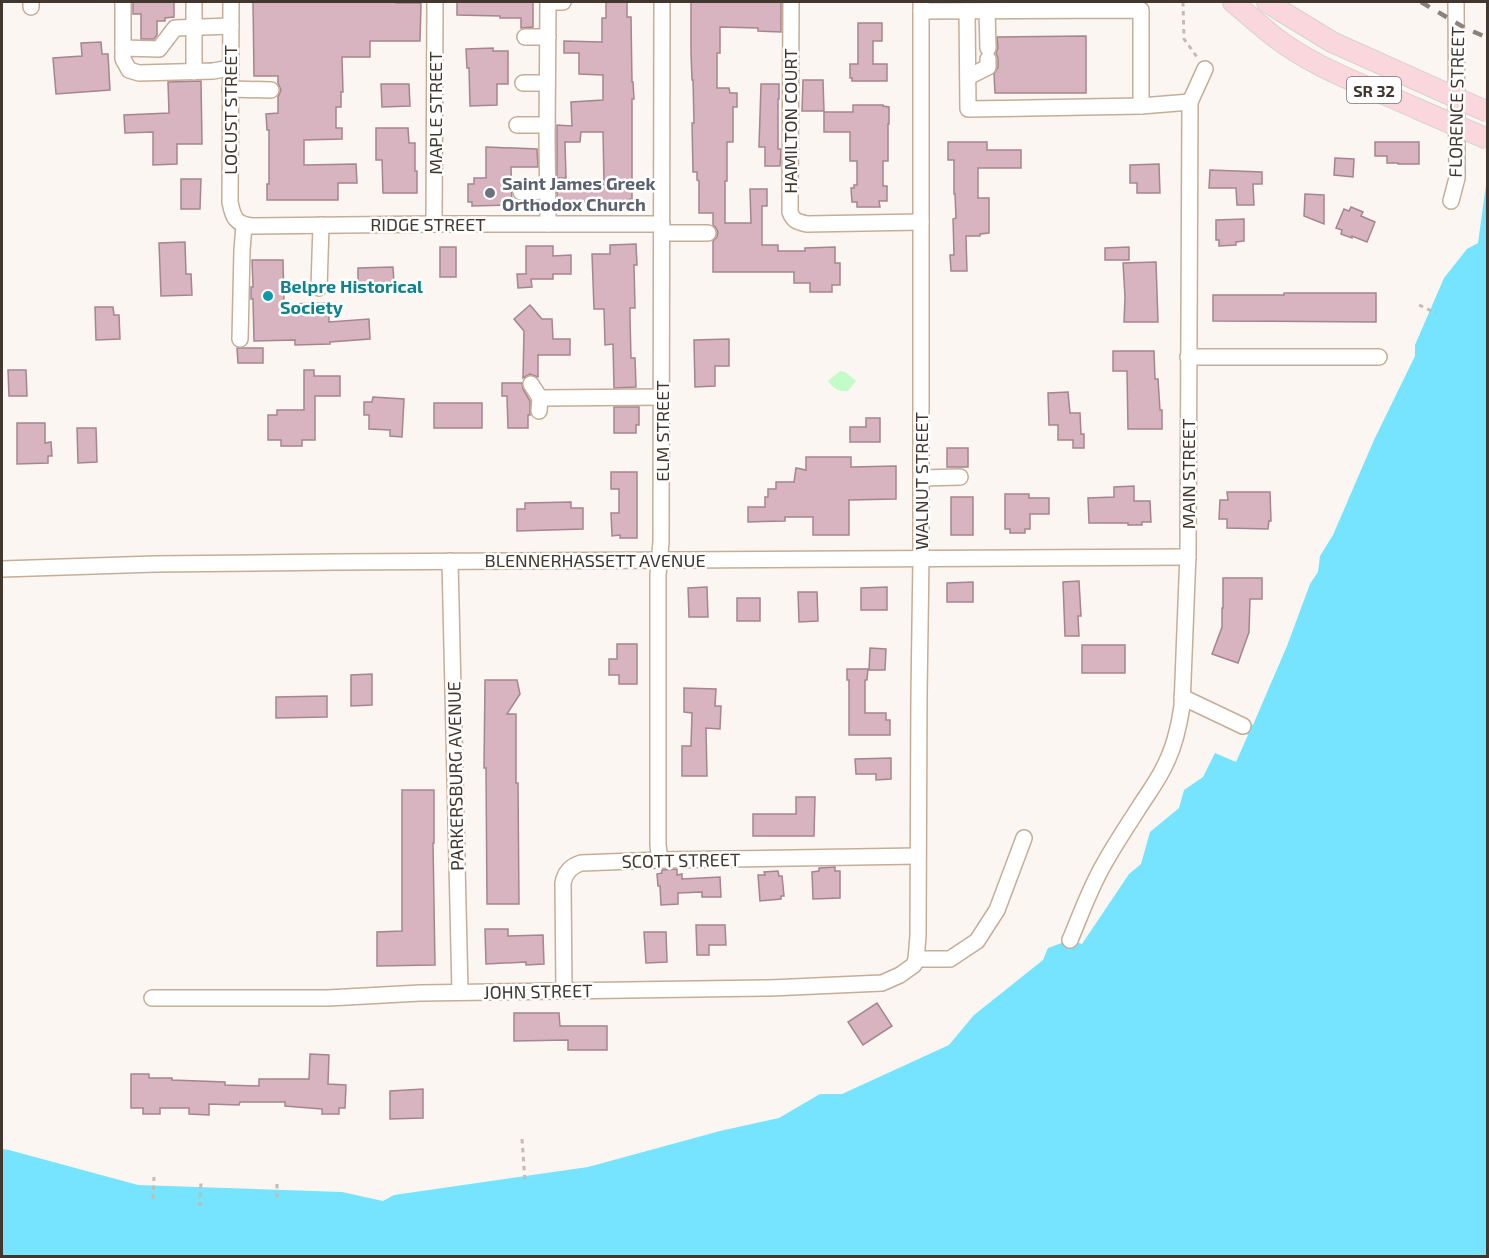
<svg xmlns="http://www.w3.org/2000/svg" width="1489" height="1258" font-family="'Exo 2',sans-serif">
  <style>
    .green { fill: #c3fbc9 }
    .water { fill: #76e3ff }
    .building { fill: #d7b4bf; stroke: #a5858f; stroke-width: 1.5 }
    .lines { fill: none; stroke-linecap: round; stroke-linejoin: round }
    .minor-casing { stroke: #c6ad97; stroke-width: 18 }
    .major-casing { stroke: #d5d3d1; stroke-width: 22 }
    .path { stroke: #c3bcb6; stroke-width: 3; stroke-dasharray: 4.5 4.5; stroke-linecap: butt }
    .minor { stroke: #fff; stroke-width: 15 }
    .major { stroke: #fad7dd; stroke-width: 20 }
    .rail { stroke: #8b837b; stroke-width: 4.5; stroke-dasharray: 10 10; stroke-linecap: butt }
    .major-bridge-casing { stroke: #d5d3d1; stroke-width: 22; stroke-linecap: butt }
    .major-bridge { stroke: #fad7dd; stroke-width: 20 }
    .worship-dot { fill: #6b7280; stroke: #fff; stroke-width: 2 }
    .culture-dot { fill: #0f9aa8; stroke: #fff; stroke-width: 2 }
    .labels { text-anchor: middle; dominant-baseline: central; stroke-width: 5; stroke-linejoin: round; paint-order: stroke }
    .shield { fill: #fff; stroke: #7a736d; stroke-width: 1.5 }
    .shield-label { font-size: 16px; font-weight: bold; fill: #41372e }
    .street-label { font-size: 18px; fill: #41372e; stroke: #fff }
    .worship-label { font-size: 18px; font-weight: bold; fill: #5b616d; stroke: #fff; text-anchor: start }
    .culture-label { font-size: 18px; font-weight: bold; fill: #0d838f; stroke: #fff; text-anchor: start }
  </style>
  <rect width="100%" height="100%" fill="#fcf6f2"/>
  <path class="green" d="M840,371l5,1 11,9 -8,10c-10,0 -14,-1 -20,-10z"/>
  <path class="water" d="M1487,178v1078h-1485v-107l7,1 129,35 204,7 41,9 11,-6 194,-28 132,-36 59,-13 41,-24h22l107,-49 25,-30 69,-55 5,-12 22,-8 12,4 47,-70 12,-10 9,-32 29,-24 5,-18 19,-13 12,-24 21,9 12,-27 -8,-5 5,-8 8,3 34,-79 23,-62 8,-12 2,-16 13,-21 41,-95 41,-84v-11l29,-67 23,-29 11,-6z"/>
  <g class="building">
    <path d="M133,2h41v15l-9,1v3h-8v14l-3,4h-13v-25h-8z"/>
    <path d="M253,2h143v1h25l-1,38h-50v16h-28l1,35h-2v15h-5v21h6v11l-38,1v25l52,-1 1,19h-19v17h-71v-16h2v-54h-2l-1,-16 12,-1v-16l3,-7 -3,-7v-7h-24z"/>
    <path d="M457,2h76v25l-12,1v-10h-21v-2l-43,-1z"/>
    <path d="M606,2h21v15h4l1,65h1l1,17h-2v100h-2v7h-20v-4h-53v-18h47l-1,-52h-22l-1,10h-15l1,36h-9v-53l15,1 -1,-24 32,-2v-25l-24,-1v-21h-15v-12l38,1v-24h4z"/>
    <path d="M691,2h90v30l-23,-1v-3l-38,-1v26h-3v35h12l1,5h7v14h-4v35h-6v39h-2v42h26l-1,-34h17v17h-5v39h16v6h27v-3l30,-1v16h5v22h-8v7h-22v-9h-16v-11h-81v-31l4,-4 1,-5 -2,-4 -3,-3v-12h-14v-32l-2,-1v-8h-4l-1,-49h2l-1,-43h-1l-1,-27z"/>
    <path d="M858,23h24v18h-9v23h14v17h-35v-3h-2v-14h8z"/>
    <path d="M1086,36v57h-91l-1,-19 4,-7v-9l-2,-5 2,-5 -1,-11z"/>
    <path d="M101,42l1,12h6l2,36 -54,4 -3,-36 29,-2 -1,-13z"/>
    <path d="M493,48v3h15v33h-11v21l-27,1 -1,-38h-2l-1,-19z"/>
    <path d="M803,80h20l1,31h-22z"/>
    <path d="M201,81l1,63h-25v20l-24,1v-33l-28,1 -1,-18 45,-2 -1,-31z"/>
    <path d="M381,84h28l1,22 -28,1z"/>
    <path d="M761,84h18v15h-1v50h3l-1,17h-15v-19h-6z"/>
    <path d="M853,105h30v1l6,1v17h-1v37h-5v25h4v15h-8l1,6h-23v-5h-5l-1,-14h3v-3h3v-24h-7v-29h-26v-20h29z"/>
    <path d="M376,128h32l1,15h6v28h2v22h-34l-1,-33h-6z"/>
    <path d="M948,142h39v8h34v18h-43v30h11v35l-9,1v2h-14l1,35h-16l-1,-16h4l-1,-36 3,-1 -1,-24h-1v-34h-6z"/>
    <path d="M1375,142h44v22h-21v-1h-11v-7h-12z"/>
    <path d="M486,147l51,2 1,18h-27l1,38 -40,1v-4h-4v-18h6v-6h12z"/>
    <path d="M1335,158l19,1 -1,18 -19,-2z"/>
    <path d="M1159,164l1,29h-23v-10h-7v-18z"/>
    <path d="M1210,170l52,2v12h-9l1,21h-17l-1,-17h-27z"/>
    <path d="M181,179h20l-1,30h-19z"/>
    <path d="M1305,194l19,1v29l-20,-8z"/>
    <path d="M1351,207l12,5 -2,4 14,6 -8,20 -15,-6v2l-11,-4 1,-4 -6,-2 8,-19 5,2z"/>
    <path d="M1244,219v22l-8,1v3l-17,1v-6h-3v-20z"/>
    <path d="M185,242l1,32h5l1,21 -31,1 -2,-53z"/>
    <path d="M636,244l1,21h-3l1,43h-5v10l1,40h4l1,29 -22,1 -1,-44 -8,1 -1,-36h-10l-2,-55h18v-9z"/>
    <path d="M526,246h27v10l18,-1v19h-18v5h-22l1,8 -14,1 -1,-14h9z"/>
    <rect x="440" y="247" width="16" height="30"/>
    <path d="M1129,247v13h-24v-12z"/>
    <path d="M252,260h31l1,44 45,-1v19l40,-3 1,20 -40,3v2l-35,1v-5l-41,1 -1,-42h-2v-12h2z"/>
    <path d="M1156,262l2,60h-34l1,-25 -2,-34z"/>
    <path d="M393,267l1,17h-5v7l-22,1v-7h-9v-17z"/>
    <path d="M1284,293h92v29l-163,-1v-26h71z"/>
    <path d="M530,305l12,14h10l1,20h17v16h-32v22l-8,-3 -7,4 1,-47 -10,-12z"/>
    <path d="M95,307h18l1,8h5l1,24 -24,1z"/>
    <path d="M729,339v27h-14v20l-20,1 -1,-47z"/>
    <path d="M237,348h26v15h-25z"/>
    <path d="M1113,351h41l1,28h3l2,31h2v19h-34l-1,-58h-14z"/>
    <path d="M8,370h18l1,26h-18z"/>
    <path d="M304,370h10v6h26v20h-25v44h-13v6h-21v-6h-13v-25h9v-5h27z"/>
    <path d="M502,383h20l1,6 7,12v14h-2v13h-20l-1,-32h-5z"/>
    <path d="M1068,392l2,21h10l1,21h3v14h-11v-8h-15v-15h-9l-1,-32z"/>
    <path d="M373,397l31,2 -2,38 -12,-1v-6l-21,-1v-14h-5v-13h8z"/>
    <rect x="434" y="403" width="48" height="25"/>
    <path d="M614,407h25v18h-3v8h-22z"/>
    <path d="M866,418h14v24h-30v-15h16z"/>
    <path d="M17,423h28v20l6,-1 1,14h-4v7l-31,1z"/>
    <path d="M77,428h19l1,34 -19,1z"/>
    <rect x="947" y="448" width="21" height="19"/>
    <path d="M806,457h45v10l45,-1v33l-47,1v35h-36v-18h-28v4l-37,1v-15h17v-10h3v-8h8v-7h18l2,-14 10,2z"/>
    <path d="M611,472h26v66h-17v-3l-8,1 -1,-23h8v-24h-8z"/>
    <path d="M1134,486v15h16l1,21h-9v3h-14v-2h-39l-1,-25 26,-1v-10z"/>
    <path d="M1227,492h43l1,29h-2l-1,8 -41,-1v-9h-8l1,-19h8z"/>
    <path d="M1005,494h24v4h20v16h-19v15h-5v4h-15v-4h-5z"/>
    <rect x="951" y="497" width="22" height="38"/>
    <path d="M571,502v6h12v21l-66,2v-22h8v-6z"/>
    <path d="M1223,578h39v21h-12l-1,33 -11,31 -26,-9 10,-27v-19h1z"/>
    <path d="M1079,581l2,35h-3l1,20h-14l-2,-54z"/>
    <path d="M973,582v20h-26v-19z"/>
    <path d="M707,587l1,30h-19l-1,-29z"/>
    <path d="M887,587v23h-26v-22z"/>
    <path d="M798,592h19l1,29 -19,1z"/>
    <rect x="737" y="598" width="23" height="23"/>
    <path d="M617,644h20v40h-18v-9h-10v-16h8z"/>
    <rect x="1082" y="645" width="43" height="28"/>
    <path d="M870,648l16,1 -1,21h-16z"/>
    <path d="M847,669h21l-1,11h-2v33h21v7h4v15h-41v-55h-2z"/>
    <path d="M372,674v31l-21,1v-31z"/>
    <path d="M485,680h32l3,14 -13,20h9v69h2l1,121h-32l-1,-136h-2z"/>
    <path d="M684,688l32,1 -1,17h6l-1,23 -14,-1 1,48h-25v-30h9l1,-33 -8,-1z"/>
    <path d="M327,696v21l-51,1v-21z"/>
    <path d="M891,758v21l-15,1v-6h-20l-1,-15z"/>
    <path d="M402,790h32v53h-1l2,122 -58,1v-34l25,-1z"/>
    <path d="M796,797h19l-1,39h-61v-22h43z"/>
    <path d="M835,867v4h5v27l-27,1 -1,-27 7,-1v-3z"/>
    <path d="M677,869v6l5,-1v5l38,-2 1,20h-19v-5l-24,1v11l-17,1 -1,-19h-2l-1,-12 5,-1v-3z"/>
    <path d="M778,871l1,5h3l2,20h-3v3l-21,2 -2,-26h7l-1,-3z"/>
    <path d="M696,925h29l1,20h-17v10h-12z"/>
    <path d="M485,929h23v7l35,-1 1,29 -18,1v-3l-40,2z"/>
    <path d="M644,932h22l1,30 -21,1z"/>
    <path d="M877,1003l15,23 -29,19 -15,-23z"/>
    <path d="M514,1013h45l1,13h47v24h-39v-10l-54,1z"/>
    <path d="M310,1054l19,1 -1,29 18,1 -1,23h-6v6h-17v-5l-37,-3v-4h-45l-1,3 -30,-1v11l-20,-1v-6h-29v6h-17v-6h-12v-34h18v4h23v2l53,2v3l34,1v-7h50z"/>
    <path d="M423,1089v29l-33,1v-28z"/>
  </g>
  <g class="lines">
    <g class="minor-casing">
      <g id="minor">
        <path d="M31,2v5"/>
        <path d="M123,2v57l6,11 10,3 74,-2 17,-3"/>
        <path d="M194,2v70"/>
        <path d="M231,2l-1,200c3,16 6,22 22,24l182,-2h228"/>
        <path d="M548,2l-1,135 1,87"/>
        <path d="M548,2h15"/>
        <path d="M791,2l-1,210c3,9 8,10 17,12l114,-2"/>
        <path d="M921,11l220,-1v96"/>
        <path d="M967,11l1,98 173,-3 49,-4"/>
        <path d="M987,11l1,37"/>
        <path d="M525,37h23"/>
        <path d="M123,48l36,1 16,-21 56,-2"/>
        <path d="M968,77l20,-10v-8"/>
        <path d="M523,83h24"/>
        <path d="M230,89l41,1"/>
        <path d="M517,125h30"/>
        <path d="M521,192l26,-1"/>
        <path d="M1451,201l6,-23 -1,-176"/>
        <path d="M434,224l1,-222"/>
        <path d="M662,233h46"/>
        <path d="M319,288l2,-63"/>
        <path d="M240,339l2,-89 2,-25"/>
        <path d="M1188,357h191"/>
        <path d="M531,384l9,14 -1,13"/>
        <path d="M540,398l122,-1"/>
        <path d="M921,478l39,-1"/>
        <path d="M450,561l10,431"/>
        <path d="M2,569l153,-5 181,-2 852,-5"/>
        <path d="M1182,697l61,29"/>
        <path d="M660,860l-2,-15v-270l3,-33 1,-540"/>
        <path d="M1070,940c11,-26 20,-52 34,-76 11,-20 24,-39 36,-58 9,-14 19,-27 26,-43 9,-18 13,-37 16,-57l6,-153 2,-451 15,-33"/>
        <path d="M916,959h34l27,-18 20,-31 27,-72"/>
        <path d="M564,991l-1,-108c2,-11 8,-17 18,-20l79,-3 258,-4"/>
        <path d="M152,998h176l92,-5 350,-5 112,-5 18,-8 14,-10 2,-6 2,-23 1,-242 2,-136v-556"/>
      </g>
    </g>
    <g class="major-casing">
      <g id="major">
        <path d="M1233,2l33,28"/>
        <path d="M1267,2l14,9"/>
      </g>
    </g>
    <g class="path">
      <path d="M1183,2l1,37 13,18"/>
      <path d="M1419,305l17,8"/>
      <path d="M522,1139l3,43"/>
      <path d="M277,1184v17"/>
      <path d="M153,1199l1,-22"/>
      <path d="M200,1206l1,-25"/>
    </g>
    <use href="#minor" class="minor"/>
    <use href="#major" class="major"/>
    <path class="rail" d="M1421,2l44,26 23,10"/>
    <g class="major-bridge-casing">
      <g id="major-bridge">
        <path d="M1281,11l51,31 156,70"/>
        <path d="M1266,30c34,29 75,46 115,63 35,15 71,31 107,46"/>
      </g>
    </g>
    <use href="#major-bridge" class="major-bridge"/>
  </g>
  <circle class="worship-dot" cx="490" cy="193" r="6"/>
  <circle class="culture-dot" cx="268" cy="296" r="6"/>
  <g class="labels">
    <rect class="shield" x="1347" y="77" width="54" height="26" rx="4.5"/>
    <g class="shield-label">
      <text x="1374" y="90">SR 32</text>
    </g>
    <g class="street-label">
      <text transform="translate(1456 102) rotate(-89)">FLORENCE STREET</text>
      <text transform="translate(230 110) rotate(-90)">LOCUST STREET</text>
      <text transform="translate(435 113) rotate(-90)">MAPLE STREET</text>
      <text transform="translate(790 121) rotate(-90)">HAMILTON COURT</text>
      <text x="428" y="224">RIDGE STREET</text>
      <text transform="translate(662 431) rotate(-90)">ELM STREET</text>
      <text transform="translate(1188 474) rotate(-90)">MAIN STREET</text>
      <text transform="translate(921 481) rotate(-90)">WALNUT STREET</text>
      <text x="595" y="560">BLENNERHASSETT AVENUE</text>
      <text transform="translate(455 776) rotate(-91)">PARKERSBURG AVENUE</text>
      <text transform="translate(681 860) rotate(-1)">SCOTT STREET</text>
      <text transform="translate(538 991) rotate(-1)">JOHN STREET</text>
    </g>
    <g class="worship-label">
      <text x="502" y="183">Saint James Greek<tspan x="502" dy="21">Orthodox Church</tspan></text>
    </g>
    <g class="culture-label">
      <text x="280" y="286">Belpre Historical<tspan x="280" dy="21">Society</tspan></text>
    </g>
  </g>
  <rect width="1489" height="1258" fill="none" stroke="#41372e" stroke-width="6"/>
</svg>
